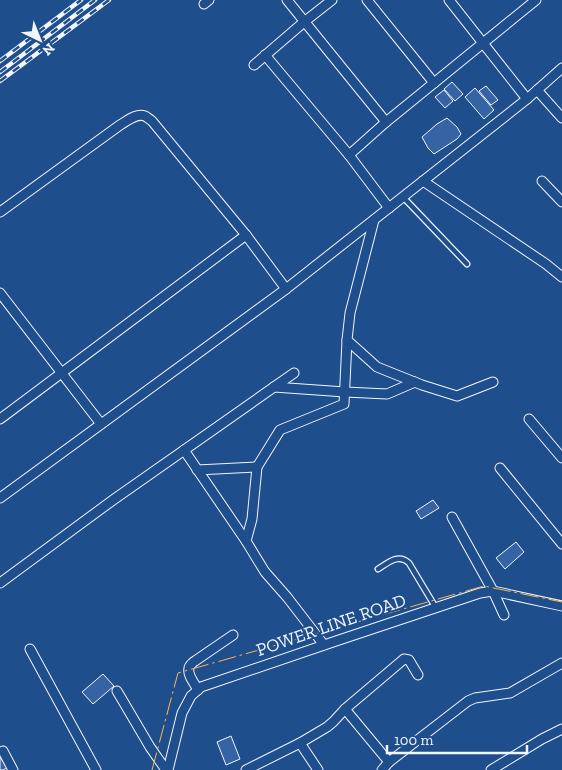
<svg xmlns="http://www.w3.org/2000/svg" width="562" height="770" font-family="'Zilla Slab',serif">
  <style>
    .building { fill: #3563a3; stroke: #f2f6ff }
    .lines { fill: none; stroke-linecap: round; stroke-linejoin: round }
    .service-casing { stroke: #f2f6ff; stroke-width: 7 }
    .minor-casing { stroke: #f2f6ff; stroke-width: 11 }
    .service { stroke: #1f4e8c; stroke-width: 4.5 }
    .minor { stroke: #1f4e8c; stroke-width: 9 }
    .rail-casing { stroke: #f2f6ff; stroke-width: 4.5 }
    .rail { stroke: #1f4e8c; stroke-width: 2.5; stroke-dasharray: 8; stroke-linecap: butt }
    .power { stroke: #ffb74d; stroke-width: 1; stroke-dasharray: 18 4 2.5 4; stroke-linecap: butt }
    .labels { text-anchor: middle; dominant-baseline: central; stroke-width: 4; stroke-linejoin: round; paint-order: stroke }
    .street-label { font-size: 18px; fill: #f2f6ff; stroke: #1f4e8c }
  </style>
  <rect width="100%" height="100%" fill="#1f4e8c"/>
  <g class="building">
    <path d="M452,82l11,12 -8,7 -11,-12z"/>
    <path d="M486,86l12,14 -7,5 -12,-14z"/>
    <path d="M475,88l19,22 -10,9 -19,-22z"/>
    <path d="M444,90l9,11 -8,7 -10,-11z"/>
    <path d="M447,118l10,9 4,7 -4,5 -23,15 -6,-6 -6,-11 15,-13z"/>
    <path d="M433,500l6,8 -18,11 -5,-8z"/>
    <path d="M516,542l8,10 -19,17 -9,-11z"/>
    <path d="M103,674l11,12 -21,18 -11,-12z"/>
    <path d="M231,736l9,23 -14,6 -9,-23z"/>
    <path d="M0,757l7,11 -4,2h-3z"/>
  </g>
  <g class="lines">
    <g class="service-casing">
      <g id="service">
        <path d="M403,197l64,67"/>
        <path d="M378,569c10,-6 20,-16 31,-6l27,45"/>
      </g>
    </g>
    <g class="minor-casing">
      <g id="minor">
        <path d="M287,0l99,122"/>
        <path d="M367,0l67,83"/>
        <path d="M449,0l78,99"/>
        <path d="M204,4l5,-4"/>
        <path d="M265,55l84,100"/>
        <path d="M254,65l50,-43 28,-22"/>
        <path d="M537,90l25,28"/>
        <path d="M423,181l123,83 16,13"/>
        <path d="M542,181l20,21"/>
        <path d="M389,208l-40,-53 37,-33 150,-122"/>
        <path d="M0,212l120,-87c7,-4 16,-12 25,-9 2,1 4,3 7,5l94,114 40,54 241,-190 35,-31"/>
        <path d="M374,220l-24,93 -3,27 30,27 45,18 35,11 36,-14"/>
        <path d="M0,293l101,131"/>
        <path d="M274,387l71,5 42,2 28,-12"/>
        <path d="M0,419l246,-184"/>
        <path d="M529,419l33,39"/>
        <path d="M184,450l62,91"/>
        <path d="M500,468l62,76"/>
        <path d="M197,470l60,-3"/>
        <path d="M0,498l286,-209"/>
        <path d="M452,517l41,74 11,24"/>
        <path d="M0,583l113,-83 181,-127"/>
        <path d="M324,645l-37,-48 -22,-25 -19,-31 6,-22 5,-52 23,-37 64,-26 3,-64"/>
        <path d="M30,649l66,121"/>
        <path d="M198,690c-3,-6 -11,-15 -9,-22 0,-2 4,-6 6,-7l38,-26"/>
        <path d="M117,691l33,56 16,23"/>
        <path d="M345,709l44,53"/>
        <path d="M300,743l18,27"/>
        <path d="M3,751l10,19"/>
        <path d="M168,770l14,-57 9,-17 10,-9 135,-46 144,-48 13,-2 69,15"/>
        <path d="M246,770l54,-27 27,-16 6,-5 12,-13 59,-50 5,1 9,15"/>
        <path d="M382,770l7,-8 79,-61 7,-3 35,-5 52,-30"/>
        <path d="M491,770l51,-31 20,-10"/>
      </g>
    </g>
    <use href="#service" class="service"/>
    <use href="#minor" class="minor"/>
    <g class="rail-casing">
      <g id="rail">
        <path d="M0,61l81,-61"/>
        <path d="M0,72l95,-72"/>
        <path d="M0,81l109,-81"/>
      </g>
    </g>
    <use href="#rail" class="rail"/>
    <path class="power" d="M152,770l26,-97 306,-87 78,16"/>
  </g>
  <g class="labels">
    <g class="street-label">
      <text transform="translate(331 625) rotate(-19)">POWER LINE ROAD</text>
    </g>
  </g>
  <g transform="translate(40 40) rotate(137)" stroke="#1f4e8c" stroke-width="4" paint-order="stroke">
  <path d="M0-4L9 19L0 12L-9 19Z" fill="#f2f6ff"/>
  <text y="-8" font-size="14" font-weight="bold" text-anchor="middle" fill="#f2f6ff">N</text>
  </g>
  <path d="M387 745v8h140v-8" fill="none" stroke="#f2f6ff" stroke-width="2.5"/>
  <text x="394" y="745" font-size="15" fill="#f2f6ff" stroke="#1f4e8c" stroke-width="4" paint-order="stroke">100 m</text>
</svg>
